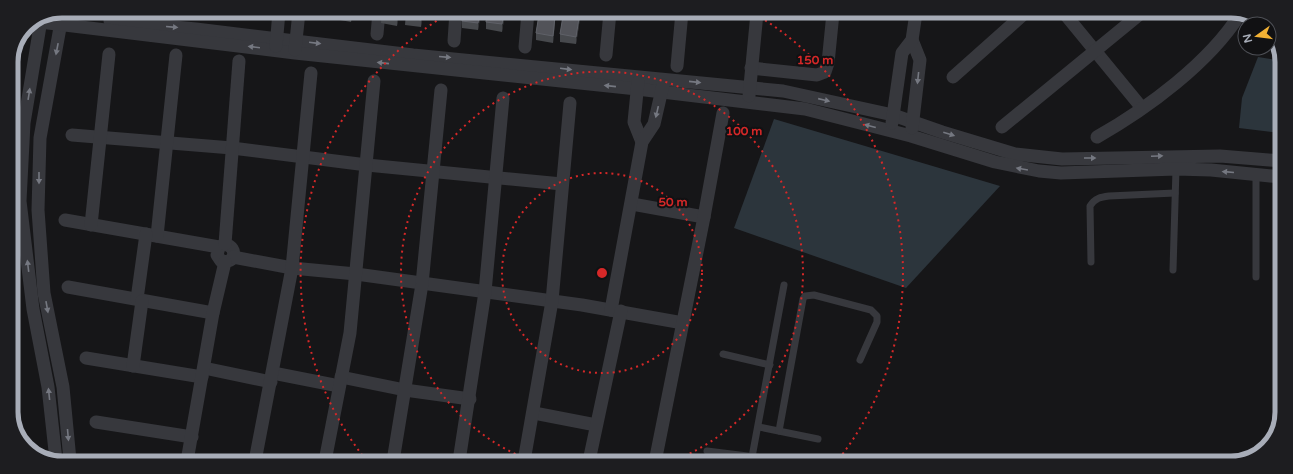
<svg xmlns="http://www.w3.org/2000/svg" width="1293" height="474" font-family="'Varela Round',sans-serif">
  <style>
    .water { fill: #2c353c }
    .lines { fill: none; stroke-linecap: round; stroke-linejoin: round }
    .service { stroke: #37383d; stroke-width: 7 }
    .minor { stroke: #37383d; stroke-width: 13 }
    .wall { fill: #47494d }
    .shaded-wall { fill: #2f3033 }
    .building { fill: #525359; stroke: #5f6168 }
    .oneway { fill: #757881 }
    .ring { fill: none; stroke: #d62828; stroke-width: 2; stroke-dasharray: 2 4 }
    .rim { fill: none; stroke: #a8adb8; stroke-width: 5 }
    .centre { fill: #d62828; stroke: #111113; stroke-width: 2 }
    .ring-label { font-size: 12px; text-anchor: middle; font-weight: bold; fill: #d62828; stroke: #111113; stroke-width: 4; stroke-linejoin: round; paint-order: stroke }
  </style>
  <rect width="100%" height="100%" fill="#161618"/>
  <g class="water">
    <path d="M1258,57l24,4 -1,72 -42,-5 3,-30z"/>
    <path d="M774,119l226,67 -94,102 -172,-60z"/>
  </g>
  <g class="lines">
    <g class="service">
      <path d="M1256,174v103"/>
      <path d="M1091,262l-1,-56c5,-8 11,-9 19,-10l66,-3"/>
      <path d="M1173,270l3,-101"/>
      <path d="M723,354l47,11"/>
      <path d="M759,427l59,12"/>
      <path d="M779,431l24,-132 2,-3 9,-1 57,15 6,6v6l-17,38"/>
      <path d="M707,451l89,11"/>
      <path d="M752,457l32,-172"/>
    </g>
    <g class="minor">
      <path d="M63,11l-23,127 -2,72 6,83 19,94 7,73"/>
      <path d="M1064,13l78,95"/>
      <path d="M41,20l-17,103 -4,78 13,108 15,78 8,73"/>
      <path d="M110,21l86,8 217,26 370,36 110,24 49,17 73,22 47,5 158,-3 61,5"/>
      <path d="M40,22l255,31 342,36 168,20 106,27 84,26 44,9 22,2 115,-4 35,1 70,7"/>
      <path d="M377,34l2,-22"/>
      <path d="M912,40l8,20 -8,68"/>
      <path d="M454,41l2,-29"/>
      <path d="M276,46l3,-34"/>
      <path d="M525,47l3,-35"/>
      <path d="M295,50l4,-38"/>
      <path d="M606,55l4,-43"/>
      <path d="M677,66l5,-54"/>
      <path d="M751,68l66,7 8,-3 3,-9 5,-50"/>
      <path d="M953,77l72,-64"/>
      <path d="M638,82l-4,40 8,20"/>
      <path d="M749,96l8,-83"/>
      <path d="M892,123l10,-70 10,-13 4,-27"/>
      <path d="M1002,127l138,-113"/>
      <path d="M72,135l160,13 135,17 195,19"/>
      <path d="M1097,137c51,-29 112,-74 143,-123"/>
      <path d="M632,204l72,13"/>
      <path d="M65,220l154,27 6,-3c14,4 10,21 -4,17l-4,-6 2,-8"/>
      <path d="M91,225l18,-171"/>
      <path d="M157,236l19,-181"/>
      <path d="M225,244l14,-183"/>
      <path d="M233,257l59,11 64,6 226,31 101,18"/>
      <path d="M68,287l145,26"/>
      <path d="M137,299l9,-65"/>
      <path d="M611,310l31,-168 12,-18 9,-39"/>
      <path d="M86,358l116,19"/>
      <path d="M133,366l9,-65"/>
      <path d="M204,368l67,14"/>
      <path d="M273,373l66,13"/>
      <path d="M341,377l64,13 65,9"/>
      <path d="M534,413l62,12"/>
      <path d="M96,422l96,15"/>
      <path d="M187,461l26,-148 12,-51"/>
      <path d="M255,461l37,-193 19,-195"/>
      <path d="M325,461l25,-128 24,-252"/>
      <path d="M393,461l29,-177 19,-194"/>
      <path d="M459,461l26,-169 18,-194"/>
      <path d="M524,461l28,-160 18,-198"/>
      <path d="M589,461l32,-150"/>
      <path d="M655,462l49,-245 19,-104"/>
    </g>
  </g>
  <g class="wall">
    <path d="M311,12h18l-1,8 -17,-2z"/>
    <path d="M335,12h18l-2,10 -16,-3z"/>
    <path d="M382,12h17l-2,14 -16,-3z"/>
    <path d="M406,12h17l-2,15 -16,-2z"/>
    <path d="M481,12l-3,18 -16,-2v-7z"/>
    <path d="M505,12l-3,20 -16,-3v-7z"/>
    <path d="M539,12h18l-1,8h-1l-2,23 -17,-3v-7z"/>
    <path d="M563,12h18l-5,32 -16,-2v-8l3,-18z"/>
  </g>
  <g class="shaded-wall">
    <path d="M352,12h1l-2,10v-8z"/>
    <path d="M398,12h1l-2,14v-8z"/>
    <path d="M422,12h1l-2,15v-7z"/>
    <path d="M480,12h1l-3,18v-7z"/>
    <path d="M504,12h1v1l-3,19v-8z"/>
    <path d="M580,12h1l-2,9v-7z"/>
    <path d="M555,17v8l-2,18v-7z"/>
    <path d="M579,18v8l-3,18v-7z"/>
  </g>
  <g class="building">
    <path d="M318,12h10v1z"/>
    <path d="M335,12h17l-1,2z"/>
    <path d="M382,12h16l-1,6 -16,-2z"/>
    <path d="M406,12h16l-1,8 -16,-3z"/>
    <path d="M463,12h17l-2,11 -16,-2z"/>
    <path d="M487,12h17l-2,12 -16,-2z"/>
    <path d="M567,12h13l-1,2z"/>
    <path d="M539,15l16,2 -2,19 -17,-3z"/>
    <path d="M563,16l16,2 -3,19 -16,-3z"/>
  </g>
  <defs><path id="oneway-solid" d="M-6-.8H1V-3.2L6.5 0L1 3.2V.8H-6Z"/></defs>
  <g class="oneway">
    <use href="#oneway-solid" transform="translate(172 27) rotate(5)"/>
    <use href="#oneway-solid" transform="translate(315 43) rotate(7)"/>
    <use href="#oneway-solid" transform="translate(254 47) rotate(-173)"/>
    <use href="#oneway-solid" transform="translate(57 49) rotate(101)"/>
    <use href="#oneway-solid" transform="translate(445 57) rotate(5)"/>
    <use href="#oneway-solid" transform="translate(383 63) rotate(-174)"/>
    <use href="#oneway-solid" transform="translate(566 69) rotate(7)"/>
    <use href="#oneway-solid" transform="translate(918 78) rotate(96)"/>
    <use href="#oneway-solid" transform="translate(695 82) rotate(6)"/>
    <use href="#oneway-solid" transform="translate(610 86) rotate(-174)"/>
    <use href="#oneway-solid" transform="translate(29 94) rotate(-81)"/>
    <use href="#oneway-solid" transform="translate(824 100) rotate(13)"/>
    <use href="#oneway-solid" transform="translate(657 112) rotate(103)"/>
    <use href="#oneway-solid" transform="translate(870 126) rotate(-165)"/>
    <use href="#oneway-solid" transform="translate(949 134) rotate(17)"/>
    <use href="#oneway-solid" transform="translate(1157 156) rotate(-3)"/>
    <use href="#oneway-solid" transform="translate(1090 158)"/>
    <use href="#oneway-solid" transform="translate(1022 169) rotate(-170)"/>
    <use href="#oneway-solid" transform="translate(1228 172) rotate(-175)"/>
    <use href="#oneway-solid" transform="translate(39 178) rotate(90)"/>
    <use href="#oneway-solid" transform="translate(28 266) rotate(-97)"/>
    <use href="#oneway-solid" transform="translate(47 307) rotate(80)"/>
    <use href="#oneway-solid" transform="translate(49 394) rotate(-96)"/>
    <use href="#oneway-solid" transform="translate(68 435) rotate(85)"/>
  </g>
  <g class="ring">
    <circle cx="602" cy="273" r="100"/>
    <path d="M532 461A201 201 0 1 1 672 461"/>
    <path d="M366 460A301 301 0 0 1 451 12M755 14A301 301 0 0 1 838 460"/>
  </g>
  <path d="M0 0H1293V474H0ZM62 18H1231A44 44 0 0 1 1275 62V412A44 44 0 0 1 1231 456H62A44 44 0 0 1 18 412V62A44 44 0 0 1 62 18Z" fill="#1d1d20" fill-rule="evenodd"/>
  <path class="rim" d="M62 18H1231A44 44 0 0 1 1275 62V412A44 44 0 0 1 1231 456H62A44 44 0 0 1 18 412V62A44 44 0 0 1 62 18Z"/>
  <circle cx="602" cy="273" r="6" class="centre"/>
  <g class="ring-label">
    <text x="815" y="64">150 m</text>
    <text x="744" y="135">100 m</text>
    <text x="673" y="206">50 m</text>
  </g>
  <g transform="translate(1257 36) rotate(256)"><circle r="19" fill="#111113" stroke="#4d4f55"/>
  <path d="M0-3L7 15L0 10L-7 15Z" fill="#f2b134"/>
  <text y="-6" font-size="11" font-weight="bold" text-anchor="middle" fill="#a8adb8">N</text>
  </g>
</svg>
